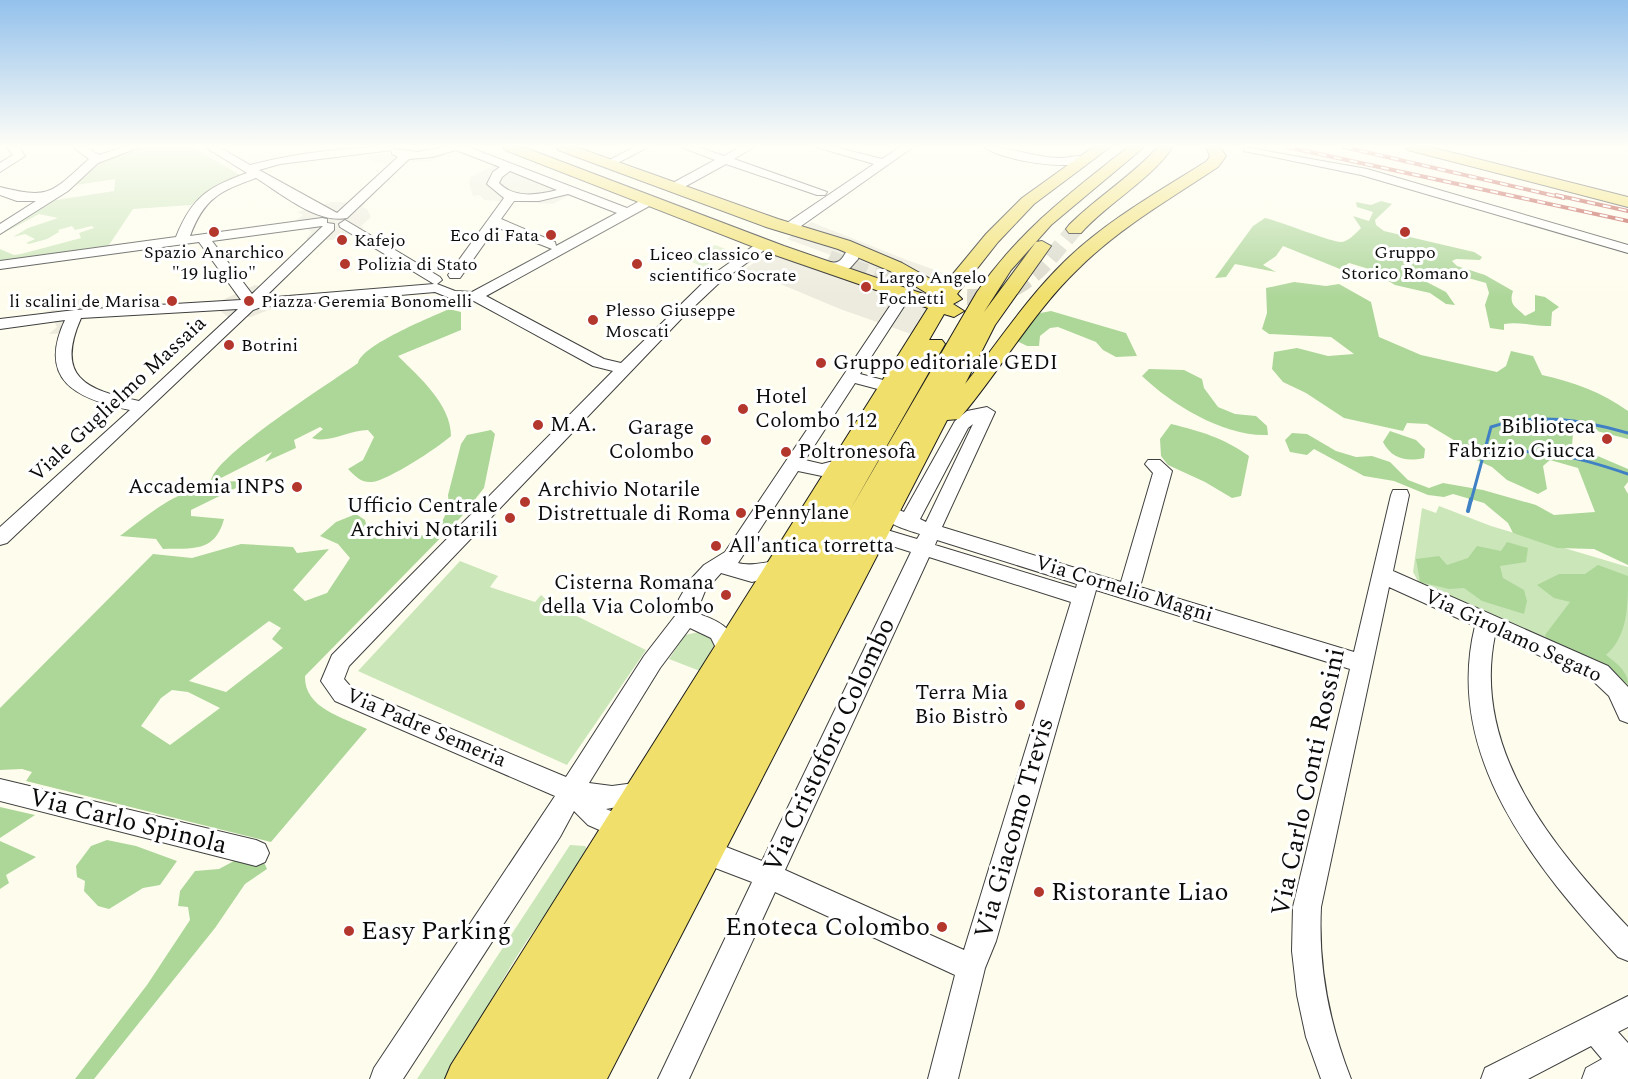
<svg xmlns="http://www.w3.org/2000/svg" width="1628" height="1079" font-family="Spectral,serif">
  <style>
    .green { fill: #cbe6b9 }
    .forest { fill: #add699; fill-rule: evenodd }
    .pitch { fill: #ddeeca }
    .plaza { fill: #edebdd }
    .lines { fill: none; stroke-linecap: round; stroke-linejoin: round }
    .stream-far1 { stroke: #4080c4; stroke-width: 3 }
    .stream { stroke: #4080c4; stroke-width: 4 }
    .major-tunnel { stroke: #dad9cb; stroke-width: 16; stroke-dasharray: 16 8; stroke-linecap: butt }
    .minor-casing { stroke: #3f3f3f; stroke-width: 2 }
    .major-casing { stroke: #1d1d1d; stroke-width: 2 }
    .minor { fill: #fff; fill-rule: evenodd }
    .major { fill: #f0df6b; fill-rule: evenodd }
    .rail-casing { stroke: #b3372d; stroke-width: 4 }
    .rail { stroke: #fff; stroke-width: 2; stroke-dasharray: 8; stroke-linecap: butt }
    .poi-dot { fill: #b3372d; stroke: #fff; stroke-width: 2 }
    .labels { text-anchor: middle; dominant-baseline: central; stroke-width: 6; stroke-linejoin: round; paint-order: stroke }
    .far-poi-label { font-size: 18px; fill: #0c0c0c; stroke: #fff; text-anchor: start }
    .poi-label { font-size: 21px; fill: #0c0c0c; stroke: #fff; text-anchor: start }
    .street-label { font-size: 21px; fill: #0c0c0c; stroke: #fff }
    .near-street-label { font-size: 26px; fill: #0c0c0c; stroke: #fff }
    .near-poi-label { font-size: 26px; fill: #0c0c0c; stroke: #fff; text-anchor: start }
  </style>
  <rect width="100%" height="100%" fill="#fefded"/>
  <g class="green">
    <path d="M143,147h49l50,29 -24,10 -27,19 -58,4 -26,39 -107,13v-12l14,6 7,-1 60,-16 -2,-5 15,-5 -2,-2 -17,4 -3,-4 -14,4 1,2 -12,7 -18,5 -3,-1 9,-4 -10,-5 -12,3 15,-9 30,-10 -19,-4 -39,21 56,-35 58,-9 1,-12 -39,6 24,-24z"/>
    <path d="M1439,506l52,20 137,41v128l-206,-106 -9,-17 9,-64 14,5z"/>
    <path d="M460,561l38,15 -8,11 45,15 6,-7 9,8 96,47 -79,115 -209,-94z"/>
    <path d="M699,632l13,5 3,6 -15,28 -31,-12 16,-24z"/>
    <path d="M570,845l15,1 5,8c-17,28 -39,51 -57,78 -33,47 -57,99 -87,147h-29z"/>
  </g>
  <g class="forest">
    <path d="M1381,201l11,3 -17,16 1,5 8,6 90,21 8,5 -2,3 -24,-1 -4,2 5,5 28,9 28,16c-5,15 4,16 12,25l10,-5v-16l10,2 14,10 -7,5 -1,14c-17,1 -31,-5 -47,-2v6l-14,-2 -5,-23 4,-12 -3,-10 -46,-13 -11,1v4l-10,3 27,14 9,13 -9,-1 -16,-11 -35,-8 -26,-16 -20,-6 -9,6 -57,-23 -7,10 -13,9 13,7 -41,-8 -9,13 -11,1 38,-52 12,-8c17,4 67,25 77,24 7,-1 14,-9 19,-14l-8,-12 16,5 4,-9 -16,-5 -1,-5 15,3z"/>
    <path d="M1294,282l32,4 13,-2 32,18 8,35 42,18 76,17 9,-6 5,-15 22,5 9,19c32,7 59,17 86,36v28l-39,-10 -16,5 -1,11 56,24v13l-4,5 4,7v71l-34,-16 -37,-1 -44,-15 -5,-10 -24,-20 -31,-9 -9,3 -16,-2 -34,-14 -30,-5 -50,-27 -7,6 -17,-3 -5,-12 7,-7 15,1 29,17 20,6 16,-1 18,6 18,18 21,8 14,-5 40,7 53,15 18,10 41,-3 -17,-44 -28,-8 -7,6 4,23 -9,5 -31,-14 -15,-13 -20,-9 -10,-13 -35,-21 -20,-1 -4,8 -59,-13 -38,-25 -23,-11 -11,-13 2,-17 23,-4 31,8 26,-2 -23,-17 -62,-3 -7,-5 5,-16 -1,-25z"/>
    <path d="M449,309l12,3v18l-63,26c21,21 53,48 53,80 -12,11 -64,45 -79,46 -11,1 -17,-6 -24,-13l15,-9 11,-23 -6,-7c-19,0 -39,14 -56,8l11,-9 -3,-2 -26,13 2,8 -31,14 7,-10 -53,27 -8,1c7,-27 118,-96 147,-117 4,-18 71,-45 91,-54z"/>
    <path d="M1051,311l75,22 11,23 -21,1 -13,-7 -7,-8 -38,-15 -8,1 -10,8 -1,10h-12l-14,-7 22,-25z"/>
    <path d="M1149,369l35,1 18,9 2,9 14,19 17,7 21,2 11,10 1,9c-43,2 -96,-30 -126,-59z"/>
    <path d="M1171,424c29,7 53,14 78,32l-8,40 -9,2 -27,-16 -37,-17 -7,-9 -1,-17z"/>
    <path d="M491,430l4,4 -11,54 -22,28 -157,160c-1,32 37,41 62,53l-96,113 -245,-61 6,-9 -10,-3 -22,1v-62l153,-154 39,4 49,-14 52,3 4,6 32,-4 -36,41 12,11 22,-8 23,-35 -12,-14 -18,-8 16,-14 20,-8 9,6 3,11 60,5 8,-3 13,-25 -1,-13 13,-51 6,-9zM269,621l12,7 -9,11 11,9 -57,44 -37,-11zM172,690l16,2 32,16 -50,37 -29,-19 20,-28z"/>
    <path d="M1390,431l26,9 9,9 -1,9c-18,4 -32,1 -41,-16z"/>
    <path d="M237,481l3,5 -49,24v6l33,3c-9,34 -32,29 -61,30l-7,-10 -36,-3c40,-31 64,-51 117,-55z"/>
    <path d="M1507,542l21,6 -2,14 -26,4 3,12 21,12 3,11 -3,13 -42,-13 -18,-13 -15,1 -29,-7 -4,-23 23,-3 8,9 21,-7 9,-12 24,5z"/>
    <path d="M1598,565l30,11c0,30 0,60 -22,79 9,7 22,16 22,29l-31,-21 -49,-22 -3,-6 25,-33 -16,-4 -17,-13 22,-11h26z"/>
    <path d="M0,807l35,8 -35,23z"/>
    <path d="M107,840l29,6 41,15 -17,24 -17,3 -34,21 -11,-3 -14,-15 1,-10 -8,-4 -1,-11 15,-20z"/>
    <path d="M0,841l36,16 -30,18 3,8 -9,6z"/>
    <path d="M261,856l6,13 -22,15 -30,44 -121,151h-19l72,-94 43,-65 -2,-13 -10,-1 2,-15 15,-20 24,-2 15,-8z"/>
  </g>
  <path class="pitch" d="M715,245l16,6 -28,16 -15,-7z"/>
  <g class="plaza">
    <path d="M377,147h88l-34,14 -44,3 -19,-4v-6z"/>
    <path d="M503,160l77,29 -27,15 -69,-4 -4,-5 -7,1 -4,-13 2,-6z"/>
    <path d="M331,202l35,1 -4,4 5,2 4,8 -10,9 3,2 -32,12 -26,-1 6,-7 -6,-4 -12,2 1,-9 8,-6 -6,-3z"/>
    <path d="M811,222l96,38 45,16 -41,58 -71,-25 -95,-40 35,-24 46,15 5,-5 -44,-16z"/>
    <path d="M255,285l18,4 7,6 -9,14 -20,8h-23l-10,-8 2,-8z"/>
    <path d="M94,298l3,6 13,3 -9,11 -16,1 -12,6 -4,8 -20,1 8,-7 -3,-6 -19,3 10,-12 19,-5 10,-7z"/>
  </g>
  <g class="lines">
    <g class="stream-far1">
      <path d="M1482,455c52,-10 96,2 146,19"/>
      <path d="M1471,501l20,-74c46,-15 92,-7 137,6"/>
    </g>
    <path class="stream" d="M1468,511l3,-12"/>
    <path class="major-tunnel" d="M829,258c52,19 139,59 191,27 22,-14 38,-37 55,-56"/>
    <g class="minor-casing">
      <g id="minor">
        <path d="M7,147h12l6,9 -25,16v-9l13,-8z"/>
        <path d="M73,147h13l13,8 25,-8h16l-42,16 -30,28 -68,43v-10l36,-23h-19l-17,-6v-8c51,13 52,5 89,-28z"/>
        <path d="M205,147h14l31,18c47,-12 96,-18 145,-18l-2,2 25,3 26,-5h24l159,61 18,-10h8v6l-167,92 118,63 17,4 87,-85 51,-36 5,-1 7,4 -53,39 -35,33 -334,349 -5,13 7,8 215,90 78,-121 31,-40 4,-17 11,-19 14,-15 21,-13 175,-261h10l2,3 -52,80 35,9 2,4 -8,5 -34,-9 -50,77 17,4 19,-5 6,2 3,4 -3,4 -25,7 -24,-5 -60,92c19,5 32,-5 47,0l3,5 -3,5 -33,9 -31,-9 -16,18 -9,22c21,7 37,14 43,37l-3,6 -8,3 -8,-3 -9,-18 -21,-10 -30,40 -71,115 23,3 30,-4 9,3 3,8 -3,8 -45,8 32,13 4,9 -4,9 -9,3 -41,-18 -14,-14 -14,26 -157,242h-33l4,-11 181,-272 -220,-95 -14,-20 11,-26 281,-284 -20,-5 -121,-66 -20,-1 -17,-7 -174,15 -8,3 -246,233 -7,2v-18l130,-117c-54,-11 -93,-30 -65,-90l-65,9v-10l75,-9 166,-10 -42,-58 -199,27v-8l176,-24c16,-40 32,-50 71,-64zM392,150v4l6,3 -61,56 -78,-43 21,-6zM456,150l44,17 -7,5 -6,12 17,14 -56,77 2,3h10l36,-51 56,22 -80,43 -17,-1 -18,-7 5,-4 -2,-3 -95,-57 -6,4 1,3 94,57 -170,14 70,-68v-6l-7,-1v-4l-5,-1 -132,18c14,-38 30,-45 66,-58 26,16 61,46 91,40l62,-59 23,-2zM510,171l47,19c-19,5 -43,9 -58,-7l3,-6zM568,194l49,19 -61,33 -1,-4 -54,-23 13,-18h25zM323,226l-71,68 -40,-53 110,-15zM238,309l-99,92c-54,-11 -84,-24 -58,-83z"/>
        <path d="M634,147h14l-36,19 -10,-2z"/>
        <path d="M681,147h17l26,9 16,-9h14l-20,12 93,33 -2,3h-8l-91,-31 -49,27h-8v-6l46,-25z"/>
        <path d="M816,147h18l48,12 18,-12h13l-119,84h-10v-6l90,-61z"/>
        <path d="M984,147c26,-1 50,11 76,11 10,0 24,-5 32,1 -17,14 -92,1 -108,-12z"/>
        <path d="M1244,147l123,22 261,76v8l-267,-78 -117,-24z"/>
        <path d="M854,245l7,4 -3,10 -8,9 -14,3 -16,-1 -2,-3c15,-13 18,8 31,-21z"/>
        <path d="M987,407l8,5 -53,115 179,55 32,-109 -8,-9 3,-4h12l12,11 -32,116 214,65 37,-157 2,-5h14l2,5 -16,76 215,95 20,21v36l-8,-3 -11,-24 -17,-16 -97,-45c-24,116 59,213 133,292v34l-10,-4c-82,-89 -175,-201 -143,-331l-86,-39 -68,320c-3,61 8,116 30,172h-30l-15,-42 -9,-42 -5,-44 1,-44 57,-238 -254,-79 -100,351 -11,27 -27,111h-30l27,-104 -180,-83 -86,187h-31l94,-197 -63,-24 -4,-9 4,-9 9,-4 64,25 149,-309 -41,-13 -3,-5 3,-5 7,-2 40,12 3,-5c-13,-4 -36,-11 -42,-22l2,-5 7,-2 17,7 51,-91 12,-10zM973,424l-47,98 -6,-3 48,-91zM937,540l140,44 -1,4 -141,-43zM929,557l142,45 -107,348 -179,-80z"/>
        <path d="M0,779l256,61 9,4 4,9 -4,9 -9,4 -256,-65z"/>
        <path d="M1628,996v31l-10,5 10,11v36h-46l4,-11 16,-9 -11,-13 -63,33h-47l4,-11z"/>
      </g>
    </g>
    <g class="major-casing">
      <g id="major">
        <path d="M503,147h20l261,99 151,52 -45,-27 -52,-22 -72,-22 -208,-77 -2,-3h20l202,72 72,22 52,22 41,23 43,-52 36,-36 71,-51h17l-76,57 -36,38 -41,52 5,5 -9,5 11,7 -10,6 -10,-3 -15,26h13l3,4 -95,166 127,-218c43,-62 93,-99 151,-145h16l-93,78 -40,45 -27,42 52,-70 6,-1 9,5 -56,79 -30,59c33,-41 61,-85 99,-122 42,-41 94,-70 143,-101l3,-5 -4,-9h14l6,9 -8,11c-48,32 -99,61 -140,102 -46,44 -78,102 -119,150l-12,1 -340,659h-162l6,-14 477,-757 -156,-54 -267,-104z"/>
        <path d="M1158,147h15c-24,34 -64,55 -92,86h-12l-3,-4 3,-4c28,-28 63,-49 89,-78z"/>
        <path d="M1406,147h24l198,50v10l-220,-57z"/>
      </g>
    </g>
    <use href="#minor" class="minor"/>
    <use href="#major" class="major"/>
    <g class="rail-casing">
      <g id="rail">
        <path d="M1287,147l341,74"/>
        <path d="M1344,147l220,51"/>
        <path d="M1556,195l72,16"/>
      </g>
    </g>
    <use href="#rail" class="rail"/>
  </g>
  <linearGradient id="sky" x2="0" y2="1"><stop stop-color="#93c1ec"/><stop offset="0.49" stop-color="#fffef7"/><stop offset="1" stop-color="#fffef7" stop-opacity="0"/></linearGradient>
  <rect width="1628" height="298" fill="url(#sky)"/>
  <g class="poi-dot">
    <circle cx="214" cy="232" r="6"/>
    <circle cx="1405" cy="232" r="6"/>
    <circle cx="551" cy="235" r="6"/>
    <circle cx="342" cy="240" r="6"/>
    <circle cx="345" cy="264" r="6"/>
    <circle cx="637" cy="264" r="6"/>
    <circle cx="866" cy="287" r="6"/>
    <circle cx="172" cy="301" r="6"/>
    <circle cx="249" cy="301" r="6"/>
    <circle cx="593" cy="320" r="6"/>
    <circle cx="229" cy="345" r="6"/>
    <circle cx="821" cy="363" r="6"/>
    <circle cx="743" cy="409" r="6"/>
    <circle cx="538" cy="425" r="6"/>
    <circle cx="1607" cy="439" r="6"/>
    <circle cx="706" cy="440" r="6"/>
    <circle cx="786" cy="452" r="6"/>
    <circle cx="297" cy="487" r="6"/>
    <circle cx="525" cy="502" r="6"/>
    <circle cx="741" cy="513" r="6"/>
    <circle cx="510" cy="518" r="6"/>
    <circle cx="716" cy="546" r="6"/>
    <circle cx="726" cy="595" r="6"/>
    <circle cx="1020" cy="705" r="6"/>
    <circle cx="1039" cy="892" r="6"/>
    <circle cx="942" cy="927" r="6"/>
    <circle cx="349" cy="931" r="6"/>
  </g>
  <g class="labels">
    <g class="far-poi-label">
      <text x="539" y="235" text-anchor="end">Eco di Fata</text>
      <text x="354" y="240">Kafejo</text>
      <text x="214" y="252" text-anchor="middle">Spazio Anarchico<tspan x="214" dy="21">"19 luglio"</tspan></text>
      <text x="1405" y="252" text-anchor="middle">Gruppo<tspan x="1405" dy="21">Storico Romano</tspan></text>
      <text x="649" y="254">Liceo classico e<tspan x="649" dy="21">scientifico Socrate</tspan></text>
      <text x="357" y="264">Polizia di Stato</text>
      <text x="878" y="277">Largo Angelo<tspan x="878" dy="21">Fochetti</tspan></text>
      <text x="160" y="301" text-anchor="end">li scalini de Marisa</text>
      <text x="261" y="301">Piazza Geremia Bonomelli</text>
      <text x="605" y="310">Plesso Giuseppe<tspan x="605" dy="21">Moscati</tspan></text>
      <text x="241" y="345">Botrini</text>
    </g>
    <g class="poi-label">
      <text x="833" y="363">Gruppo editoriale GEDI</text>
      <text x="755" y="397">Hotel<tspan x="755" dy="24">Colombo 112</tspan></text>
      <text x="550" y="425">M.A.</text>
      <text x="1595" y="427" text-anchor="end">Biblioteca<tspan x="1595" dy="24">Fabrizio Giucca</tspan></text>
      <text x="694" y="428" text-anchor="end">Garage<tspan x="694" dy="24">Colombo</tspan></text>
      <text x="798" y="452">Poltronesofà</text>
      <text x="285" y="487" text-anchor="end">Accademia INPS</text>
      <text x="537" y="490">Archivio Notarile<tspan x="537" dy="24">Distrettuale di Roma</tspan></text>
      <text x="498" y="506" text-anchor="end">Ufficio Centrale<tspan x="498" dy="24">Archivi Notarili</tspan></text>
      <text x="753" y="513">Pennylane</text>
      <text x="728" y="546">All'antica torretta</text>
      <text x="714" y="583" text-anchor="end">Cisterna Romana<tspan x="714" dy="24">della Via Colombo</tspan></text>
      <text x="1008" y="693" text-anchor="end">Terra Mia<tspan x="1008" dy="24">Bio Bistrò</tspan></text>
    </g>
    <g class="street-label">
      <text transform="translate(118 399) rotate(-43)">Viale Guglielmo Massaia</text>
      <text transform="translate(1124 589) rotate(17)">Via Cornelio Magni</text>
      <text transform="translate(1513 636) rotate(25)">Via Girolamo Segato</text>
      <text transform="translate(426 728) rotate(23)">Via Padre Semeria</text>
    </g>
    <g class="near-street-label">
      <text transform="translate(829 745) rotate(-65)">Via Cristoforo Colombo</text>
      <text transform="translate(1308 782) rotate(-78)">Via Carlo Conti Rossini</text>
      <text transform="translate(128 821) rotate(14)">Via Carlo Spinola</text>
      <text transform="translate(1014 828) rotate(-74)">Via Giacomo Trevis</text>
    </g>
    <g class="near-poi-label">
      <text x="1051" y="892">Ristorante Liao</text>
      <text x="930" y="927" text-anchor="end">Enoteca Colombo</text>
      <text x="361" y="931">Easy Parking</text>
    </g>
  </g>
</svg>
